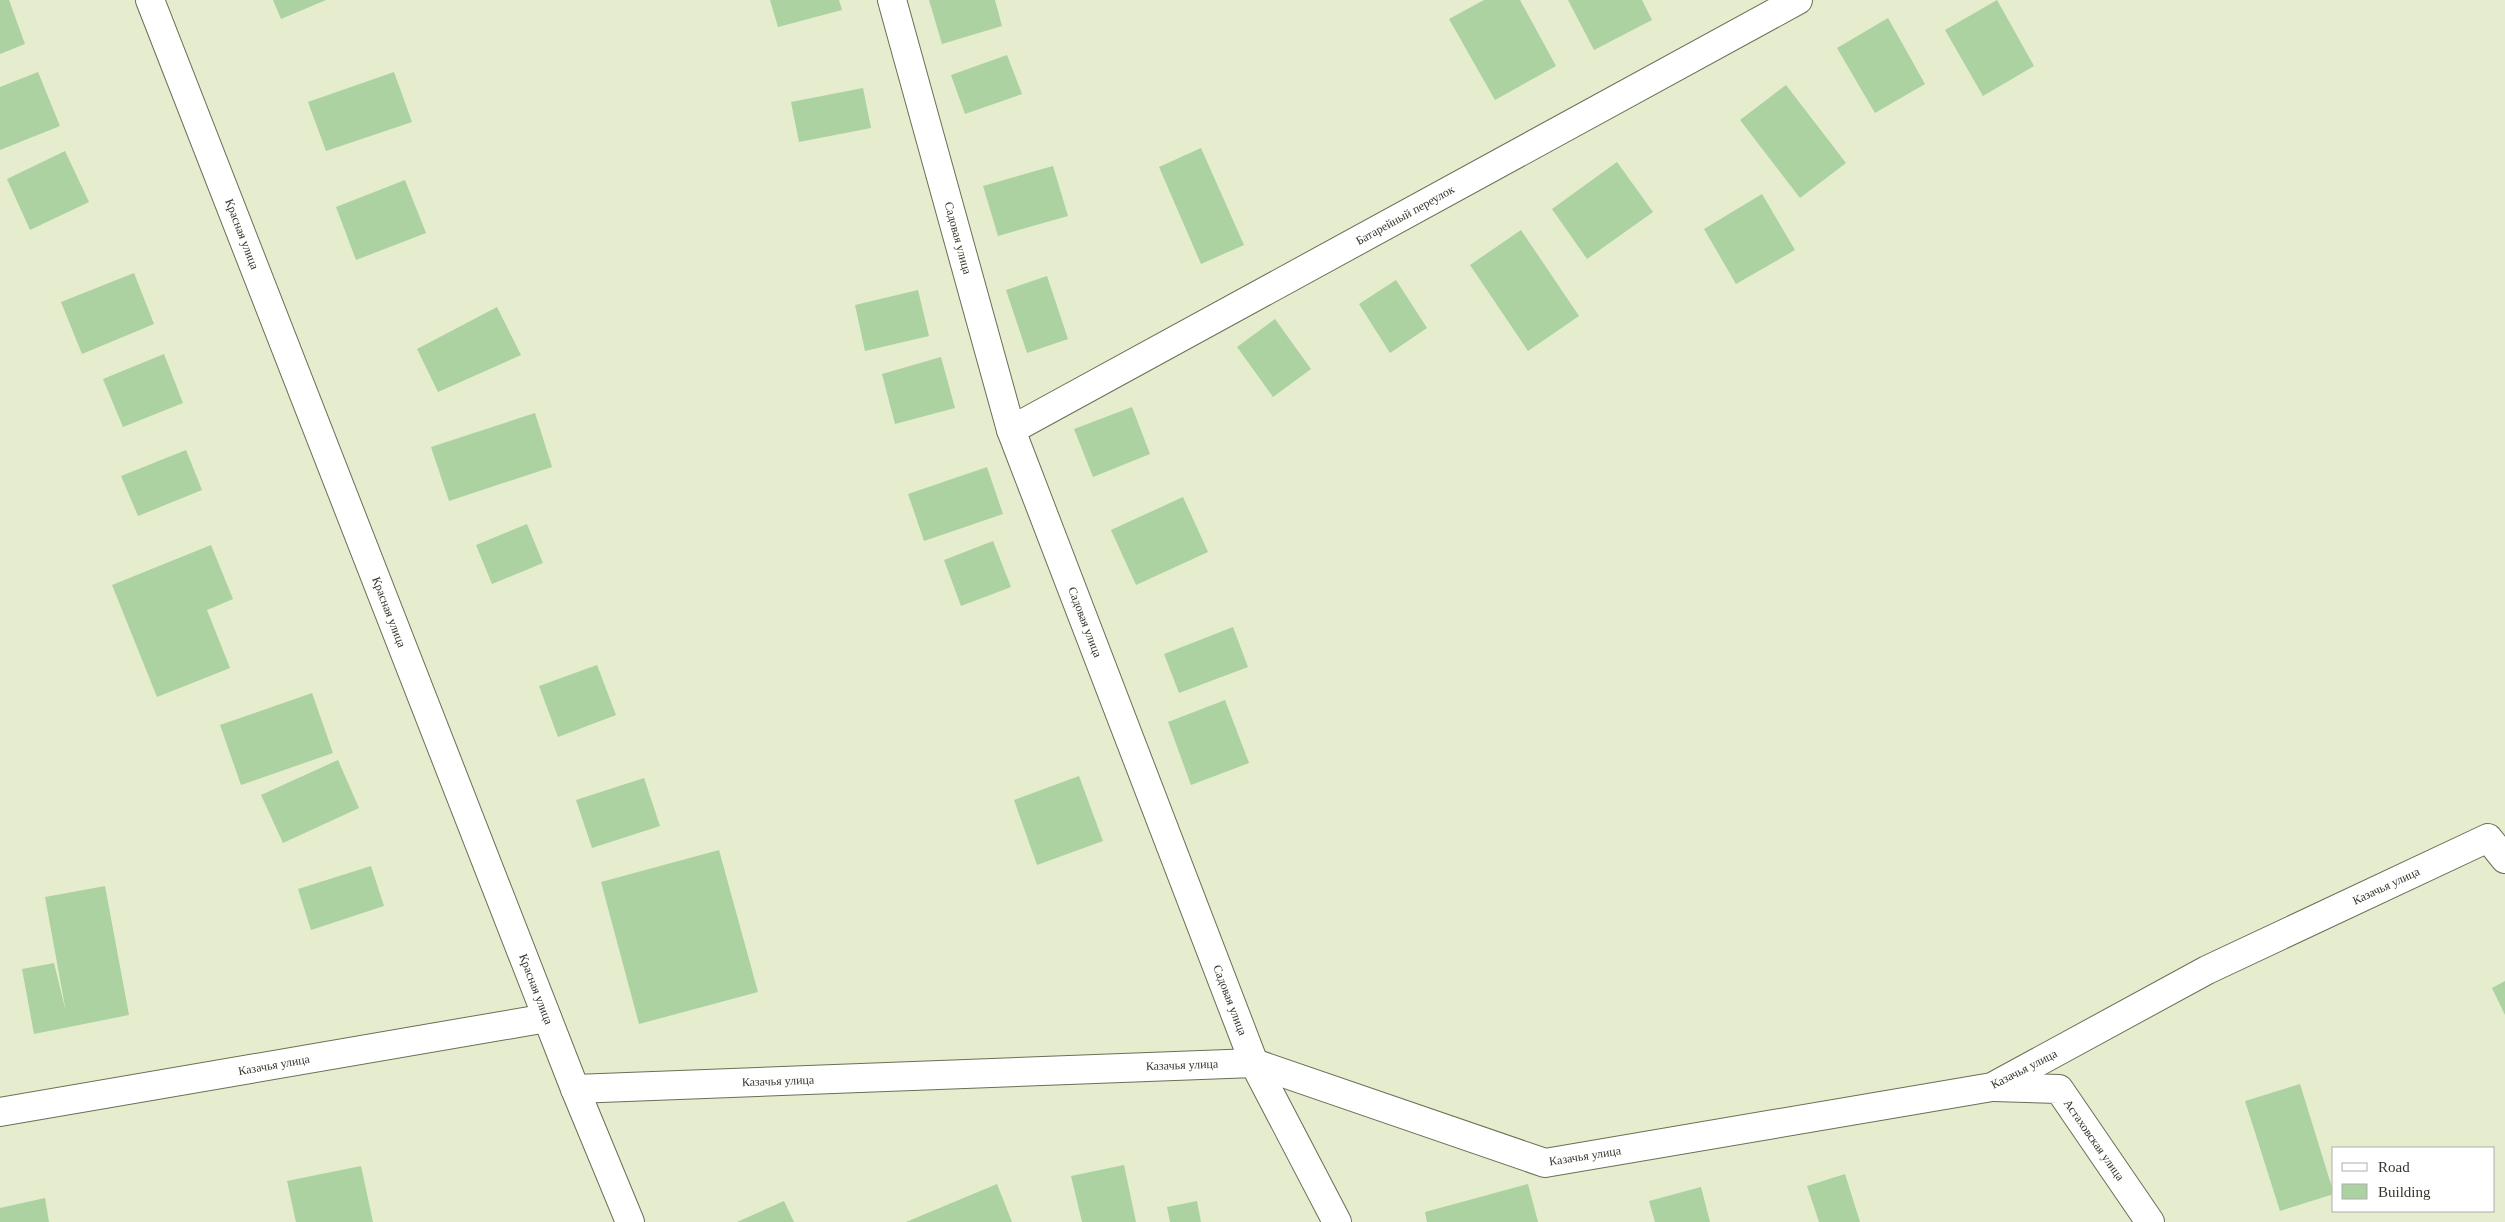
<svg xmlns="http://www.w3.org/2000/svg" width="2505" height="1222" font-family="Georgia,serif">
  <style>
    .building { fill: #abd2a0 }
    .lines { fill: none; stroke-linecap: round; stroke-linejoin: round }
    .minor-casing { stroke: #696f55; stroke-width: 30 }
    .minor { stroke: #fff; stroke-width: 28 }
    .labels { text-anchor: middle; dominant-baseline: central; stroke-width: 4.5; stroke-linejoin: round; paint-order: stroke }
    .street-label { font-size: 12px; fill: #34372b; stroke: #fff }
  </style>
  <rect width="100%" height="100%" fill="#e5edce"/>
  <g class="building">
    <path d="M0,0h9l16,44 -25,10z"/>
    <path d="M273,0h53l-45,19z"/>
    <path d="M770,0h69l3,10 -64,17z"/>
    <path d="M929,0h66l7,26 -60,18z"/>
    <path d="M1484,0h36l36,66 -61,34 -46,-81z"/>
    <path d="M1568,0h74l10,20 -58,30z"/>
    <path d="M1997,0l37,66 -51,30 -38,-66z"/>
    <path d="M1888,18l37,66 -50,29 -38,-65z"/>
    <path d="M1007,55l15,39 -57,20 -14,-39z"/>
    <path d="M38,72l22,54 -60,24v-63z"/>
    <path d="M394,72l18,50 -86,29 -18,-49z"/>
    <path d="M1786,85l60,78 -46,35 -60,-78z"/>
    <path d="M863,88l8,40 -72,14 -8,-40z"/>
    <path d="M1201,148l43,97 -43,19 -42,-97z"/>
    <path d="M65,151l24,51 -59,28 -23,-51z"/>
    <path d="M1617,162l36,50 -66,47 -35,-50z"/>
    <path d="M1053,166l15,50 -70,20 -15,-50z"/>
    <path d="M405,180l21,53 -70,27 -20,-53z"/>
    <path d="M1762,194l33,56 -59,34 -32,-55z"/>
    <path d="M1521,230l58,86 -51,35 -58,-86z"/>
    <path d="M134,273l20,51 -72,30 -21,-52z"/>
    <path d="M1047,276l21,63 -41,14 -21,-63z"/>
    <path d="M1396,280l31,48 -37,25 -31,-49z"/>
    <path d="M918,290l11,46 -64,15 -10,-46z"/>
    <path d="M497,307l24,48 -83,37 -21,-43z"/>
    <path d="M1275,319l36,50 -38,28 -36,-50z"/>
    <path d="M164,354l19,49 -60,24 -20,-48z"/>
    <path d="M941,357l14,51 -60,16 -13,-50z"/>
    <path d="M1132,407l18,47 -57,23 -19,-48z"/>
    <path d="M535,413l17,54 -103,34 -18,-54z"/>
    <path d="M186,450l16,40 -64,26 -17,-40z"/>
    <path d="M987,467l16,47 -79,27 -16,-47z"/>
    <path d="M1183,497l25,55 -72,33 -25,-55z"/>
    <path d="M527,524l16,39 -51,21 -16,-39z"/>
    <path d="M993,541l18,46 -50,19 -17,-46z"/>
    <path d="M211,545l22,54 -26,11 23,58 -73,29 -45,-112z"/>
    <path d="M1233,627l15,40 -69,26 -15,-39z"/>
    <path d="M597,665l19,50 -58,22 -19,-51z"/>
    <path d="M312,693l21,60 -92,32 -21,-60z"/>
    <path d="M1225,700l24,63 -58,22 -23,-63z"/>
    <path d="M338,760l21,48 -76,35 -22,-48z"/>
    <path d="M1079,776l24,65 -66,24 -23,-65z"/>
    <path d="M644,778l16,48 -68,22 -16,-48z"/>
    <path d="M719,850l39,142 -119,32 -38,-142z"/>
    <path d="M371,866l13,40 -73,24 -13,-41z"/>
    <path d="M105,886l24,129 -95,19 -12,-65 32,-6 12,49 -21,-115z"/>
    <path d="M2505,981v34l-13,-27z"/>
    <path d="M2300,1084l34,110 -54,17 -35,-110z"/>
    <path d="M1124,1165l12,57h-54l-11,-46z"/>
    <path d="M361,1166l12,56h-77l-9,-41z"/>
    <path d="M1845,1174l15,48h-41l-12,-36z"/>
    <path d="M997,1184l15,38h-106z"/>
    <path d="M1528,1184l10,38h-111l-2,-10z"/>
    <path d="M1701,1187l9,35h-55l-6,-21z"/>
    <path d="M45,1198l4,24h-49v-14z"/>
    <path d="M784,1201l10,21h-57z"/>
    <path d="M1197,1201l4,21h-31l-3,-15z"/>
  </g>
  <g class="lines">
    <g class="minor-casing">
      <g id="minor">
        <path d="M150,0l425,1089 55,133"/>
        <path d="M892,0l119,430 243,633 83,159"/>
        <path d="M1011,430l787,-430"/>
        <path d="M1994,1087l65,2 91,133"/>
        <path d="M575,1089l679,-26 291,100 447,-76 215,-117 281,-132 17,21"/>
        <path d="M0,1112l547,-94"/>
      </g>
    </g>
    <use href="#minor" class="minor"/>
  </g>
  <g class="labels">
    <g class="street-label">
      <text transform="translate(1405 215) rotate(-29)">Батарейный переулок</text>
      <text transform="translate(242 234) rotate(69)">Красная улица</text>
      <text transform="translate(958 238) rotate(75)">Садовая улица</text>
      <text transform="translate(389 612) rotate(69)">Красная улица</text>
      <text transform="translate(1085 622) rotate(69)">Садовая улица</text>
      <text transform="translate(2386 886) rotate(-25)">Казачья улица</text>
      <text transform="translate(536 989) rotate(69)">Красная улица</text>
      <text transform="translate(1230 1000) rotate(69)">Садовая улица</text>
      <text transform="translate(274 1065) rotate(-10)">Казачья улица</text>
      <text transform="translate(1182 1065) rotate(-2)">Казачья улица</text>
      <text transform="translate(2024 1069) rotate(-27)">Казачья улица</text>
      <text transform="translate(778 1081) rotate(-2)">Казачья улица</text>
      <text transform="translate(2094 1140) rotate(55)">Астаховская улица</text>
      <text transform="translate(1585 1156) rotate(-9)">Казачья улица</text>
    </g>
  </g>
  <rect x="2332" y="1147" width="162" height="65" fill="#ffffff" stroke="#aeafaa"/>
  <rect x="2342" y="1163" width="25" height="8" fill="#ffffff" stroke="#aeafaa"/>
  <text x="2378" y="1172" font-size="15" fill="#34372b">Road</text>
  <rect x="2342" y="1184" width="25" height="15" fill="#abd2a0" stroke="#aeafaa"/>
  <text x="2378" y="1197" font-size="15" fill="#34372b">Building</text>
</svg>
